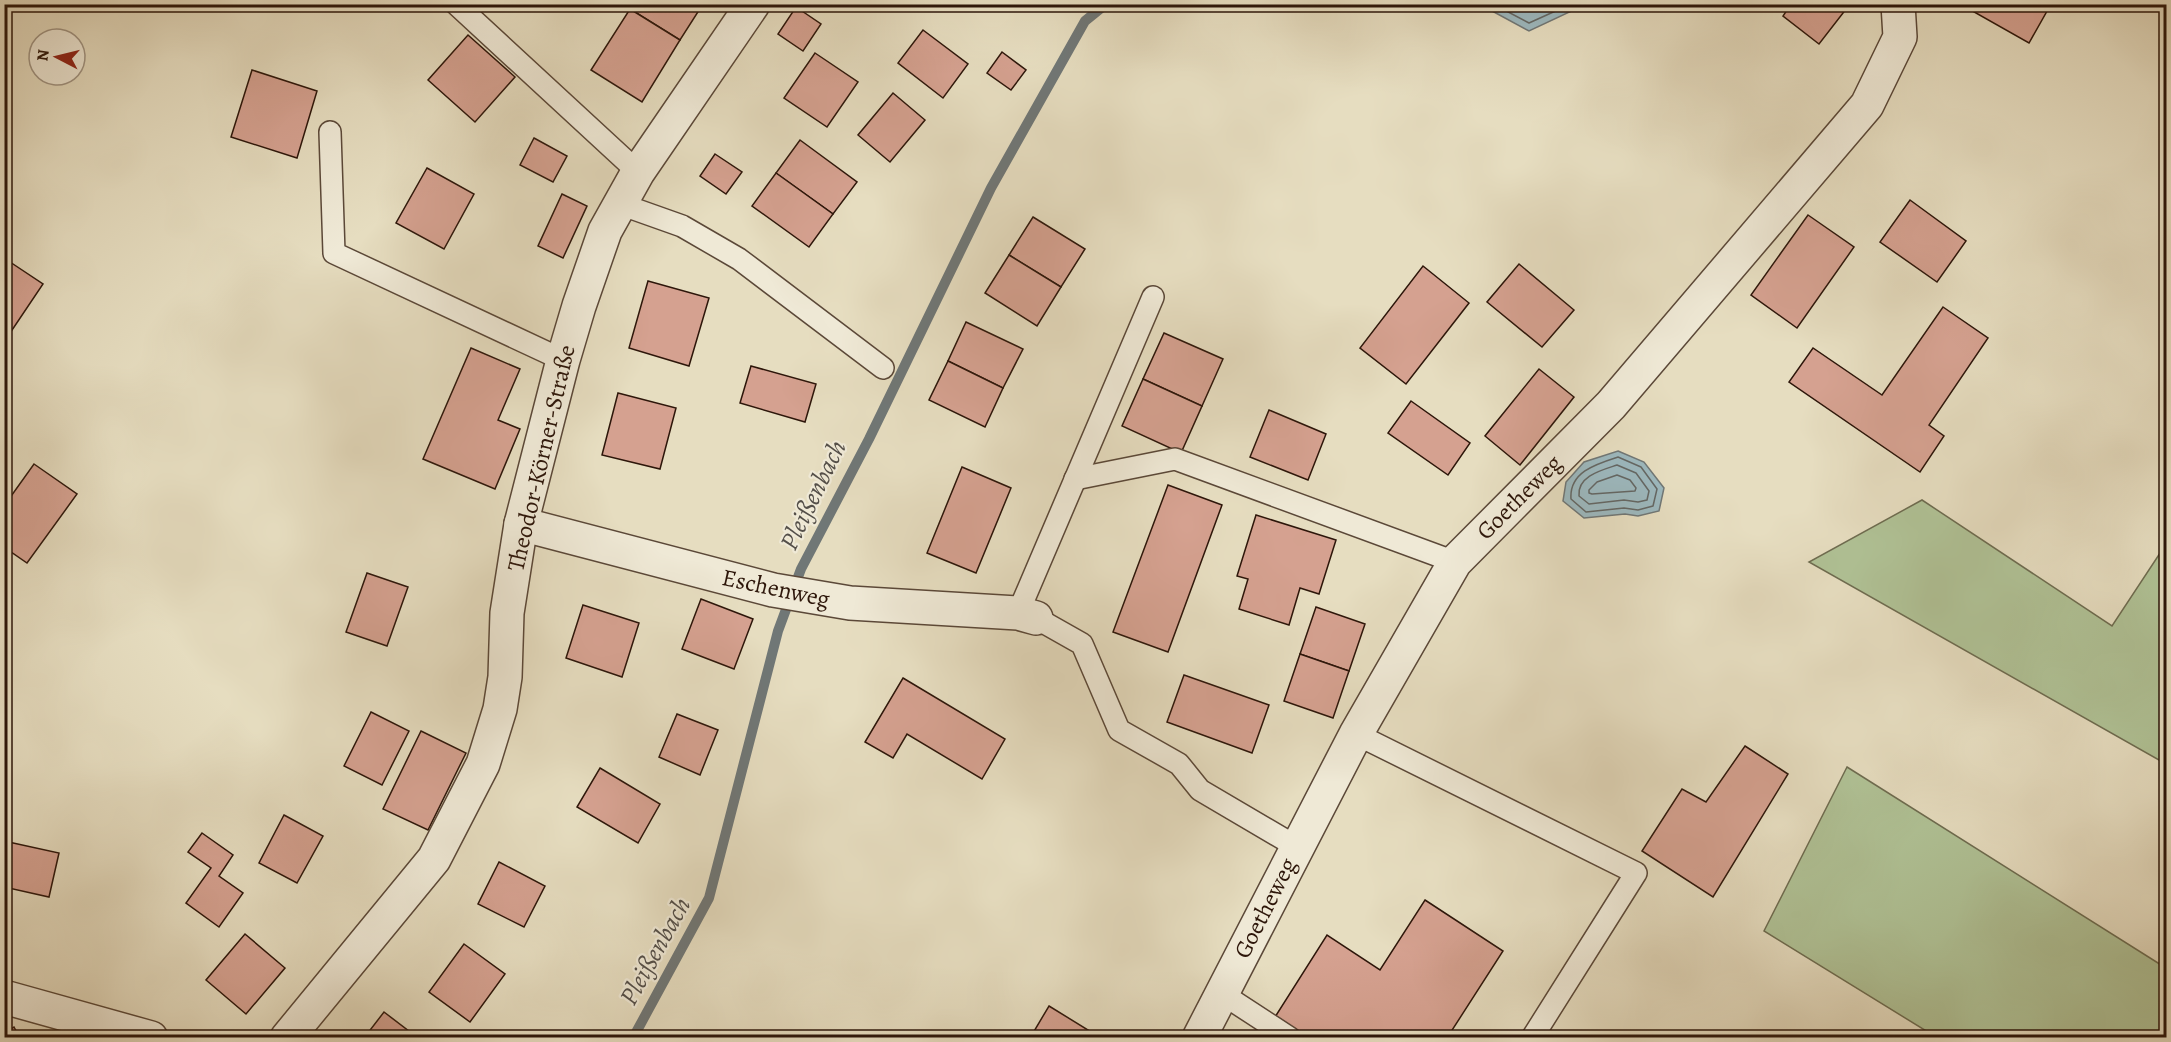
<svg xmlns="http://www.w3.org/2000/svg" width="2171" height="1042" font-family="Alegreya,serif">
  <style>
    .green { fill: #b0c296; stroke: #6e6c50; stroke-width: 1.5 }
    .water { fill: #9cb8be; stroke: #707776; stroke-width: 1.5 }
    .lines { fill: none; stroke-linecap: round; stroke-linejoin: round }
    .shore { stroke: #646764; stroke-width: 1.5 }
    .stream { stroke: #707776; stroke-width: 10 }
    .building { fill: #d5a190; stroke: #2d160a; stroke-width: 1.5 }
    .service-casing { stroke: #5b4838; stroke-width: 24 }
    .minor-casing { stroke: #5b4838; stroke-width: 36 }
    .service { stroke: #efe9d6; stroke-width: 21 }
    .minor { stroke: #efe9d6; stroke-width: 33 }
    .labels { text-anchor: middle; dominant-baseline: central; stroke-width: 4.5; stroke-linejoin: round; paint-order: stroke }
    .street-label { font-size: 24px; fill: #2d160a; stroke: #efe9d6 }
    .water-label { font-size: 26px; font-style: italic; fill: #544f49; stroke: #efe9d6 }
  </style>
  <rect width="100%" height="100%" fill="#e6ddc0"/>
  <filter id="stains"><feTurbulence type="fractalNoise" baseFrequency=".00333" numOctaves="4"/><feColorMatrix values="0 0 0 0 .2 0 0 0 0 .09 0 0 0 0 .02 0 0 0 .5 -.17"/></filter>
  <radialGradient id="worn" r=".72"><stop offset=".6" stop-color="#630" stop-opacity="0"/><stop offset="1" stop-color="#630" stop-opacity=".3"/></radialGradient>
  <g class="green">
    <path d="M1922,500l190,126 54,-82v220l-357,-202z"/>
    <path d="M1847,767l319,201v69h-230l-172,-106z"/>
  </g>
  <g class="water">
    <path d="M1576,5l2,3 -49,23 -48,-26z"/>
    <path d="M1618,451l26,11 20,26 -5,23 -21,5 -13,-2 -41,4 -21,-17 3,-19 18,-20z"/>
  </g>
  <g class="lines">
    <g class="shore">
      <path d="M1493,4l36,19 42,-19"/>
      <path d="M1618,457l23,10 16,22 -4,17 -15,4 -14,-2 -38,4 -15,-13c-2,-27 25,-35 47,-42z"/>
      <path d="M1617,465l19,8 13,18 -2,9 -9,2 -14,-2 -35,4 -10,-8c-2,-20 23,-26 38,-31z"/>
      <path d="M1617,475l13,5 6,8 -1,3 -43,3 -3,-1v-3l8,-8z"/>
    </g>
    <path class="stream" d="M633,1038l76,-140 69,-267 23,-62 68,-130 122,-251 94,-167 21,-17"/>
  </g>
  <g class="building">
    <path d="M632,4h71l-23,36 -50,-31z"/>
    <path d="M1791,4h59l-31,40 -36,-28z"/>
    <path d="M1960,4h91l-22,39z"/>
    <path d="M796,7l25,17 -18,27 -25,-17z"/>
    <path d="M630,9l50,31 -38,62 -51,-32z"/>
    <path d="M923,30l45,34 -25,34 -45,-35z"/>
    <path d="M468,35l47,42 -40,45 -47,-42z"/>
    <path d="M1002,52l24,18 -15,20 -24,-17z"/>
    <path d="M815,53l43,29 -31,45 -43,-29z"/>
    <path d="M252,70l65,21 -20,67 -66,-21z"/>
    <path d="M893,93l32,27 -35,42 -32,-27z"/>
    <path d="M534,138l33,18 -14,26 -33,-17z"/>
    <path d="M800,140l57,42 -24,32 -57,-41z"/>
    <path d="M715,154l27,18 -16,22 -26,-18z"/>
    <path d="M427,168l47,26 -30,55 -48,-26z"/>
    <path d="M776,173l57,41 -24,33 -57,-41z"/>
    <path d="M562,194l25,12 -24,52 -25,-12z"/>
    <path d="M1910,200l56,41 -29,41 -57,-40z"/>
    <path d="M1808,215l46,32 -57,81 -46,-33z"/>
    <path d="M1033,217l52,32 -24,38 -52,-32z"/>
    <path d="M1009,255l52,32 -24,39 -52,-33z"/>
    <path d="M4,258l39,26 -39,58z"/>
    <path d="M1519,264l55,46 -32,37 -55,-45z"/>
    <path d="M1423,266l46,37 -63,81 -46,-36z"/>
    <path d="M648,281l61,17 -20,68 -60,-18z"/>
    <path d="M1943,307l45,31 -59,87 15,11 -24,36 -131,-90 24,-34 69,47z"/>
    <path d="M966,322l57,27 -20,39 -55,-27z"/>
    <path d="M1164,333l59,26 -21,47 -59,-27z"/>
    <path d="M471,348l49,21 -22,51 22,9 -25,60 -72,-30z"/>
    <path d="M948,361l55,27 -18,39 -56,-27z"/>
    <path d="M751,366l65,18 -11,38 -65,-19z"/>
    <path d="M1539,369l35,28 -54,68 -35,-29z"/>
    <path d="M1143,379l59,27 -21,47 -59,-27z"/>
    <path d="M618,393l58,15 -16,61 -58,-14z"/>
    <path d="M1411,401l59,42 -22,32 -60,-42z"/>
    <path d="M1269,410l57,24 -18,46 -58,-23z"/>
    <path d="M34,464l43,30 -50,69 -23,-16v-41z"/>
    <path d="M962,467l49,21 -35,85 -49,-20z"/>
    <path d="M1168,485l54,20 -54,147 -55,-20z"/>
    <path d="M1256,515l80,25 -17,54 -19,-6 -11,37 -50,-16 9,-30 -11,-3z"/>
    <path d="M367,573l41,14 -21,59 -41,-14z"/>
    <path d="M701,599l52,20 -19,50 -52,-20z"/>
    <path d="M583,605l56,18 -17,54 -56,-19z"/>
    <path d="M1316,607l49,17 -16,47 -49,-17z"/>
    <path d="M1300,654l49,17 -16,47 -49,-17z"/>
    <path d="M1184,675l85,30 -17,48 -85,-31z"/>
    <path d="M903,678l102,61 -23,40 -75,-45 -14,24 -28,-16z"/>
    <path d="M371,712l38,19 -27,54 -38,-19z"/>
    <path d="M677,714l41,16 -18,45 -41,-18z"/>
    <path d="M421,731l45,22 -38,77 -45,-21z"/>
    <path d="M1745,746l43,28 -75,123 -71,-46 40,-62 24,13z"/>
    <path d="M600,768l60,36 -22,39 -61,-36z"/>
    <path d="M284,815l39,21 -26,47 -38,-20z"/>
    <path d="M202,833l31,22 -14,21 24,17 -24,34 -33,-24 25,-35 -23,-16z"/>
    <path d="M4,841l55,12 -10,44 -45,-10z"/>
    <path d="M499,862l46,24 -21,41 -46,-23z"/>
    <path d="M1425,900l78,51 -56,87h-140l-32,-21 52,-82 53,35z"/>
    <path d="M245,934l40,34 -39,46 -40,-34z"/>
    <path d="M464,944l41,30 -35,48 -41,-30z"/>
    <path d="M1049,1006l52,32h-71z"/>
    <path d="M384,1012l34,26h-54z"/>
    <path d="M14,1027l6,11h-16v-5z"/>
  </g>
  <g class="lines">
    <g class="service-casing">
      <g id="service">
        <path d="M456,4l182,168"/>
        <path d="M330,132l4,121 229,107"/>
        <path d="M620,204l62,22 57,33 144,109"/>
        <path d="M1075,479l100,-20 280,103"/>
        <path d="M1018,613l135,-316"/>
        <path d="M1036,618l46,26 37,86 60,34 21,26 97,57"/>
        <path d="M1356,734l280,139 -104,165"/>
        <path d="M1221,993l69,45"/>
      </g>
    </g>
    <g class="minor-casing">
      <g id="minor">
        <path d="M521,524l252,66 77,13 168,10 18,5"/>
        <path d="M4,997l147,41"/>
        <path d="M287,1038l147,-179 49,-95 17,-55 5,-32 2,-64 14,-89 42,-164 16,-54 26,-75 33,-59 115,-168"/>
        <path d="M1199,1038l157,-304 99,-172 156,-157 256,-300 33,-68 -2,-33"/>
      </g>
    </g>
    <use href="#service" class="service"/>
    <use href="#minor" class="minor"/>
  </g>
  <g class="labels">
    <g class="street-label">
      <text transform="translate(541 458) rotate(-77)">Theodor-Körner-Straße</text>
      <text transform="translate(1519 497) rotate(-45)">Goetheweg</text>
      <text transform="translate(776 588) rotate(12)">Eschenweg</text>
      <text transform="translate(1265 908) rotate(-63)">Goetheweg</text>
    </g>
    <g class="water-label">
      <text transform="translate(813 495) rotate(-64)">Pleißenbach</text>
      <text transform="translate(655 951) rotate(-61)">Pleißenbach</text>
    </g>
  </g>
  <rect width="2171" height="1042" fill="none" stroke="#e6ddc0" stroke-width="24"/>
  <rect x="6" y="6" width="2159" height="1030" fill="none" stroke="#2d160a" stroke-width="3"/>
  <rect x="12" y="12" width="2147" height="1018" fill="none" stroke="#2d160a" stroke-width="1.5"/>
  <g transform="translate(57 57) rotate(277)"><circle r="28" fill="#efe9d6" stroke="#a19584" stroke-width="1.5"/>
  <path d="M0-4.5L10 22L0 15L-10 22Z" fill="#8f2418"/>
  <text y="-9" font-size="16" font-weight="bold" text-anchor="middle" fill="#2d160a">N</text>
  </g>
  <rect width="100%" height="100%" filter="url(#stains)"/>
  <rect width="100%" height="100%" fill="url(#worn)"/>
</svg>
